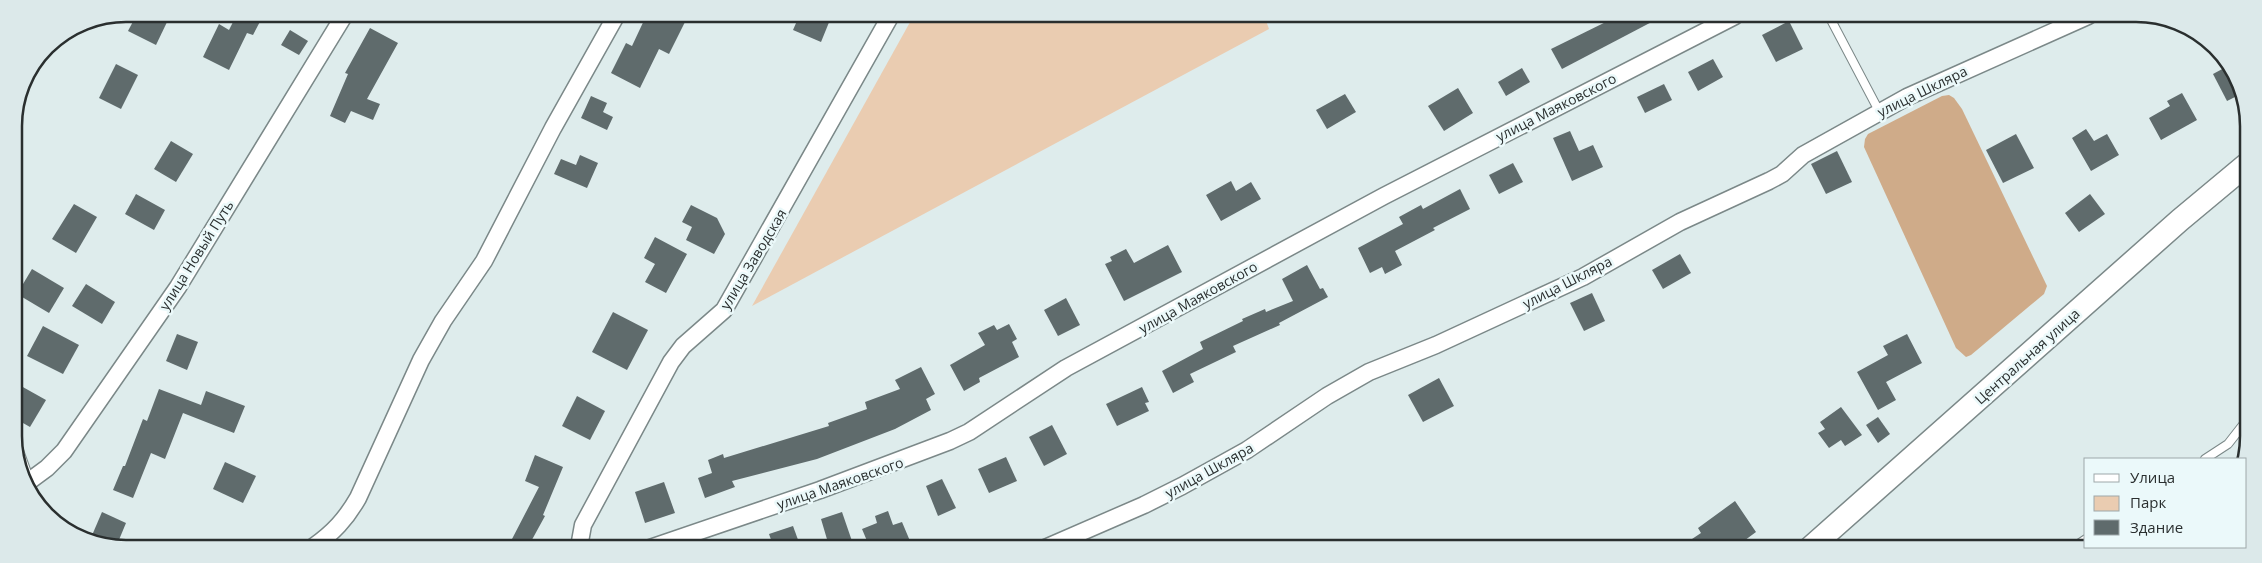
<svg xmlns="http://www.w3.org/2000/svg" width="2262" height="563" font-family="'Open Sans',sans-serif">
  <style>
    .green { fill: #eaccb1 }
    .forest { fill: #cfab89 }
    .building { fill: #5f6b6c }
    .lines { fill: none; stroke-linecap: round; stroke-linejoin: round }
    .lane-casing { stroke: #7b8888; stroke-width: 10 }
    .street-casing { stroke: #7b8888; stroke-width: 19 }
    .secondary-casing { stroke: #7b8888; stroke-width: 25 }
    .lane { stroke: #fff; stroke-width: 8 }
    .street { stroke: #fff; stroke-width: 16 }
    .secondary { stroke: #fff; stroke-width: 22 }
    .rail-casing { stroke: #515858; stroke-width: 5.5 }
    .rail { stroke: #ebf9fa; stroke-width: 4; stroke-dasharray: 11; stroke-linecap: butt }
    .labels { text-anchor: middle; dominant-baseline: central; stroke-width: 5; stroke-linejoin: round; paint-order: stroke }
    .street-label { font-size: 14px; fill: #2a2f2f; stroke: #ebf9fa }
    .rim { fill: none; stroke: #2a2f2f; stroke-width: 2.5 }
  </style>
  <rect width="100%" height="100%" fill="#deecec"/>
  <path class="green" d="M914,15h350l5,14 -517,277z"/>
  <path class="forest" d="M1949,95l5,3 8,11 85,177 -3,8 -73,61 -5,2 -10,-9 -92,-201 1,-8 3,-5 74,-38z"/>
  <g class="building">
    <path d="M137,14h17l14,6 -12,25 -28,-14z"/>
    <path d="M237,14h27l-11,21 -6,-2 -18,37 -26,-13 16,-33 10,6z"/>
    <path d="M647,14h24l14,8 -16,32 -10,-5 -19,39 -29,-15 15,-30 6,3z"/>
    <path d="M800,14l32,1 -11,27 -28,-12z"/>
    <path d="M1620,15h45l-103,54 -11,-20z"/>
    <path d="M1789,21l14,28 -27,13 -14,-27z"/>
    <path d="M370,28l28,15 -31,56 13,5 -7,16 -22,-9 -6,12 -15,-7 18,-42 -3,-1z"/>
    <path d="M290,30l18,11 -9,14 -18,-10z"/>
    <path d="M1713,59l10,18 -25,14 -10,-19z"/>
    <path d="M116,64l22,11 -17,34 -22,-11z"/>
    <path d="M2226,67l15,27 -14,7 -14,-27z"/>
    <path d="M1522,68l8,14 -24,14 -8,-14z"/>
    <path d="M1664,84l8,16 -27,13 -8,-16z"/>
    <path d="M1458,88l15,25 -29,18 -16,-25z"/>
    <path d="M2182,93l15,27 -36,20 -12,-22 21,-12 -3,-5z"/>
    <path d="M1345,94l11,18 -29,17 -11,-19z"/>
    <path d="M591,96l16,7 -4,9 10,5 -6,13 -26,-12z"/>
    <path d="M2086,129l8,12 13,-7 12,21 -28,16 -19,-33z"/>
    <path d="M1570,131l9,20 14,-6 10,22 -31,14 -19,-43z"/>
    <path d="M2016,134l18,34 -31,15 -17,-33z"/>
    <path d="M171,141l22,13 -17,28 -22,-13z"/>
    <path d="M1837,151l15,31 -26,12 -15,-30z"/>
    <path d="M580,155l18,8 -11,25 -33,-14 7,-15 15,6z"/>
    <path d="M1513,163l10,19 -24,12 -10,-19z"/>
    <path d="M1231,181l5,10 15,-9 10,17 -40,22 -15,-26z"/>
    <path d="M1460,189l10,20 -37,19 2,2 -40,21 7,14 -17,9 -3,-7 -12,6 -12,-25 45,-24 -4,-7 22,-12 2,4z"/>
    <path d="M136,194l29,16 -11,20 -29,-16z"/>
    <path d="M2090,194l15,20 -26,18 -14,-19z"/>
    <path d="M74,204l23,13 -21,36 -24,-14z"/>
    <path d="M691,205l26,13 8,16 -11,20 -28,-14 6,-13 -10,-5z"/>
    <path d="M655,237l32,17 -21,39 -21,-11 10,-18 -11,-6z"/>
    <path d="M1168,245l14,27 -58,29 -19,-37 7,-3 -2,-4 16,-8 8,14z"/>
    <path d="M1680,254l11,19 -28,16 -11,-19z"/>
    <path d="M1307,265l13,24 3,-1 5,9 -49,26 1,2 -47,21 3,6 -46,22 4,8 -21,11 -11,-22 41,-22 -3,-7 43,-21 -1,-2 23,-10 1,3 27,-11 -11,-22z"/>
    <path d="M32,269l32,19 -15,25 -32,-19z"/>
    <path d="M86,284l29,18 -13,22 -30,-18z"/>
    <path d="M1592,293l13,28 -21,10 -14,-28z"/>
    <path d="M1066,298l14,27 -22,11 -14,-26z"/>
    <path d="M613,312l35,18 -21,40 -35,-18z"/>
    <path d="M1009,324l8,15 -5,3 7,15 -40,21 1,4 -16,9 -14,-26 35,-20 -7,-12 16,-8 3,5z"/>
    <path d="M43,326l36,19 -16,29 -36,-18z"/>
    <path d="M177,334l21,8 -11,28 -21,-9z"/>
    <path d="M1907,334l15,29 -36,19 10,18 -18,10 -21,-38 31,-17 -5,-9z"/>
    <path d="M921,367l14,27 -9,5 5,11 -36,19 -78,30 -85,22 3,6 -30,11 -7,-20 14,-5 -4,-13 15,-6 1,4 105,-32 -1,-3 39,-14 -2,-7 35,-13 -5,-9z"/>
    <path d="M1439,378l15,28 -31,16 -15,-27z"/>
    <path d="M21,386l25,14 -16,27 -14,-8v-23z"/>
    <path d="M1142,387l7,15 -4,1 4,8 -32,15 -11,-22z"/>
    <path d="M159,389l42,16 5,-14 39,15 -11,27 -51,-20 -18,46 -14,-6 -18,45 -20,-8 10,-24h2l18,-47 4,2z"/>
    <path d="M577,396l28,15 -15,29 -28,-14z"/>
    <path d="M1841,407l21,28 -17,11 -4,-6 -12,8 -11,-15 7,-4 -5,-7z"/>
    <path d="M1878,417l12,17 -12,9 -12,-18z"/>
    <path d="M1052,425l15,29 -23,12 -15,-29z"/>
    <path d="M535,455l28,12 -20,48 2,1 -17,31 -16,-8 27,-52 -14,-6z"/>
    <path d="M1006,457l11,24 -28,12 -11,-24z"/>
    <path d="M225,462l31,14 -13,27 -30,-14z"/>
    <path d="M942,479l14,29 -18,8 -12,-30z"/>
    <path d="M664,482l11,31 -30,10 -10,-31z"/>
    <path d="M1735,501l21,31 -23,17h-56l24,-16 -3,-5z"/>
    <path d="M888,511l5,14 9,-3 8,19 -17,7h-23l-8,-19 15,-6 -2,-7z"/>
    <path d="M102,512l24,11 -10,24h-12l-14,-7z"/>
    <path d="M842,512l11,32 -13,4h-2l-1,-4 -8,2 -8,-27z"/>
    <path d="M793,526l8,22h-27l-5,-14z"/>
  </g>
  <g class="lines">
    <g class="lane-casing">
      <g id="lane">
        <path d="M1829,16l50,95"/>
        <path d="M16,442l14,39"/>
        <path d="M2205,459l23,-15 18,-23"/>
        <path d="M2071,549l15,-10"/>
        <path d="M2109,549l4,-2"/>
      </g>
    </g>
    <g class="street-casing">
      <g id="street">
        <path d="M28,482l19,-14 17,-17 114,-164 167,-273"/>
        <path d="M313,547c20,-14 33,-28 45,-49l63,-138 22,-39 41,-60 69,-133 64,-114"/>
        <path d="M579,547l4,-22 88,-163 12,-16 41,-36 167,-295"/>
        <path d="M650,548l170,-58 130,-49 19,-9 97,-64 318,-172 351,-180"/>
        <path d="M1045,548l99,-43 38,-19 65,-36 80,-54 42,-24 67,-27 147,-68 97,-55 89,-41 13,-7 21,-19 104,-58 181,-81"/>
      </g>
    </g>
    <g class="secondary-casing">
      <path id="secondary" d="M1809,549l371,-329 66,-55"/>
    </g>
    <use href="#lane" class="lane"/>
    <use href="#street" class="street"/>
    <use href="#secondary" class="secondary"/>
    <g class="rail-casing">
      <path id="rail" d="M2081,549l5,-3"/>
    </g>
    <use href="#rail" class="rail"/>
  </g>
  <g class="labels">
    <g class="street-label">
      <text transform="translate(1922 91) rotate(-26)">улица Шкляра</text>
      <text transform="translate(1556 107) rotate(-27)">улица Маяковского</text>
      <text transform="translate(196 255) rotate(-58)">улица Новый Путь</text>
      <text transform="translate(753 259) rotate(-59)">улица Заводская</text>
      <text transform="translate(1567 282) rotate(-27)">улица Шкляра</text>
      <text transform="translate(1198 297) rotate(-29)">улица Маяковского</text>
      <text transform="translate(2027 356) rotate(-42)">Центральная улица</text>
      <text transform="translate(1209 470) rotate(-29)">улица Шкляра</text>
      <text transform="translate(840 483) rotate(-19)">улица Маяковского</text>
    </g>
  </g>
  <path d="M0 0H2262V563H0ZM126 22H2136A104 104 0 0 1 2240 126V436A104 104 0 0 1 2136 540H126A104 104 0 0 1 22 436V126A104 104 0 0 1 126 22Z" fill="#dce9ea" fill-rule="evenodd"/>
  <path class="rim" d="M126 22H2136A104 104 0 0 1 2240 126V436A104 104 0 0 1 2136 540H126A104 104 0 0 1 22 436V126A104 104 0 0 1 126 22Z"/>
  <rect x="2084" y="458" width="162" height="90" fill="#ebf9fa" stroke="#9ea8a9"/>
  <rect x="2094" y="474" width="25" height="8" fill="#ffffff" stroke="#9ea8a9"/>
  <text x="2130" y="483" font-size="15" fill="#2a2f2f">Улица</text>
  <rect x="2094" y="496" width="25" height="15" fill="#eaccb1" stroke="#9ea8a9"/>
  <text x="2130" y="508" font-size="15" fill="#2a2f2f">Парк</text>
  <rect x="2094" y="520" width="25" height="15" fill="#5f6b6c" stroke="#9ea8a9"/>
  <text x="2130" y="533" font-size="15" fill="#2a2f2f">Здание</text>
</svg>
